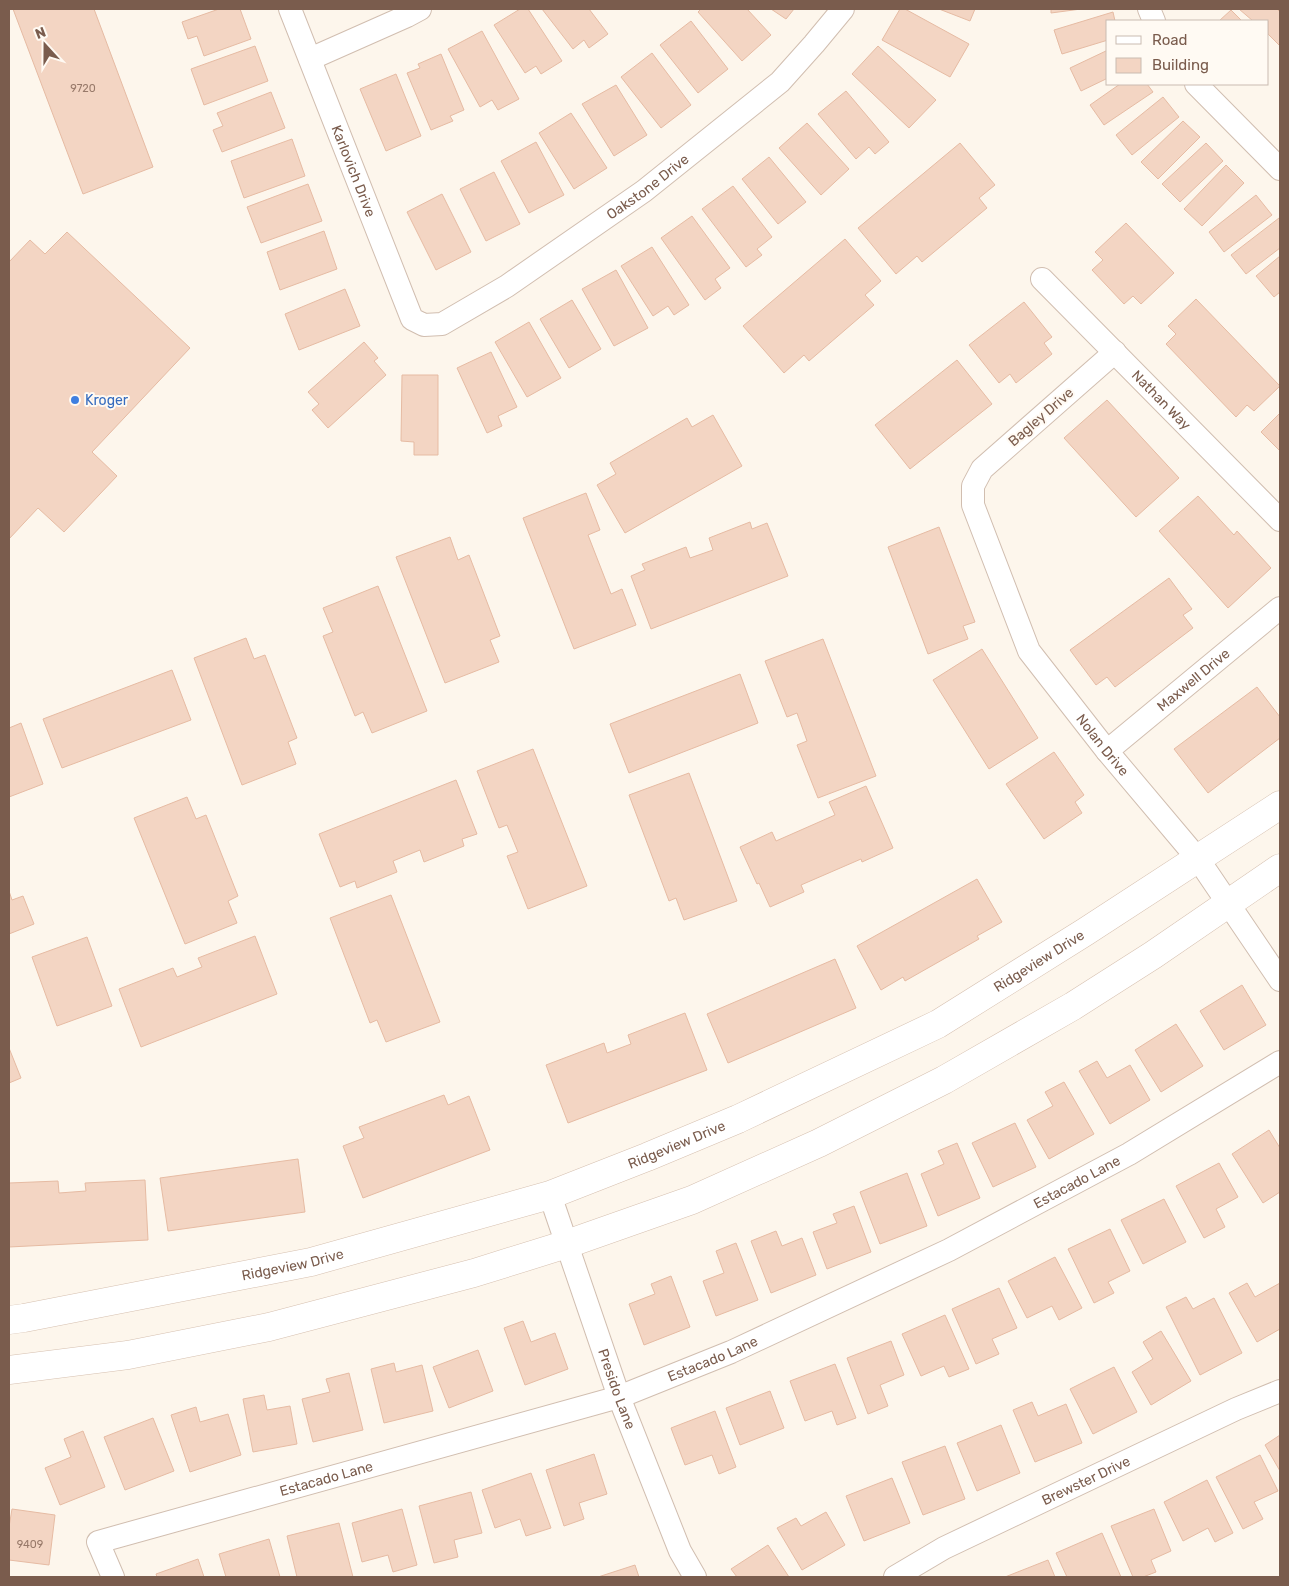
<svg xmlns="http://www.w3.org/2000/svg" width="1289" height="1586" font-family="Rubik,sans-serif">
  <style>
    .building { fill: #f3d5c3; stroke: #e6bba3 }
    .lines { fill: none; stroke-linecap: round; stroke-linejoin: round }
    .street-casing { stroke: #d1beb0; stroke-width: 24 }
    .secondary-casing { stroke: #d6c0b0; stroke-width: 29 }
    .street { stroke: #fff; stroke-width: 22 }
    .secondary { stroke: #fff; stroke-width: 28 }
    .shop-dot { fill: #3f7fe0; stroke: #fffaf3; stroke-width: 2 }
    .labels { text-anchor: middle; dominant-baseline: central; stroke-width: 4; stroke-linejoin: round; paint-order: stroke }
    .number-label { font-size: 11px; fill: #987a6a }
    .street-label { font-size: 14px; fill: #7a5c4d; stroke: #fffaf3 }
    .shop-label { font-size: 14px; fill: #366cbe; stroke: #fffaf3; text-anchor: start }
  </style>
  <rect width="100%" height="100%" fill="#fdf6ec"/>
  <g class="building">
    <path d="M13,9h81l59,158 -70,27z"/>
    <path d="M219,9h21l11,30 -47,17 -7,-20 -9,3 -6,-17z"/>
    <path d="M520,9h8l34,52 -21,13 -5,-8 -11,7 -31,-48z"/>
    <path d="M542,9h47l19,25 -19,14 -5,-8 -11,9z"/>
    <path d="M701,9h46l24,26 -29,26 -44,-49z"/>
    <path d="M771,9h23l-8,10z"/>
    <path d="M900,9h5l64,35 -19,33 -68,-37z"/>
    <path d="M939,9h36l-5,12z"/>
    <path d="M1051,9h30l-30,4z"/>
    <path d="M1239,9h38l3,3v34l-12,-12v-13h-15z"/>
    <path d="M1231,10l11,11h-23z"/>
    <path d="M1113,12l2,9h-7v19l-46,14 -8,-24z"/>
    <path d="M691,21l37,48 -30,24 -38,-48z"/>
    <path d="M482,31l37,68 -21,11 -6,-10 -12,7 -32,-58z"/>
    <path d="M255,46l13,35 -64,24 -13,-36z"/>
    <path d="M878,46l58,54 -27,28 -57,-54z"/>
    <path d="M1108,50v28l-27,13 -11,-23z"/>
    <path d="M652,53l39,52 -30,23 -40,-51z"/>
    <path d="M441,54l23,56 -14,6 3,5 -22,9 -24,-57 13,-5 -2,-4z"/>
    <path d="M396,74l25,62 -35,15 -26,-62z"/>
    <path d="M1120,84h27l6,8 -49,33 -14,-20z"/>
    <path d="M616,85l31,50 -33,21 -32,-52z"/>
    <path d="M846,91l43,51 -14,12 -6,-7 -13,12 -38,-45z"/>
    <path d="M271,92l14,36 -63,24 -9,-22 10,-4 -6,-13z"/>
    <path d="M1163,97l16,20 -47,38 -16,-20z"/>
    <path d="M571,113l36,55 -33,21 -35,-56z"/>
    <path d="M1183,121l17,16 -42,42 -17,-17z"/>
    <path d="M807,123l42,46 -28,26 -42,-47z"/>
    <path d="M292,139l13,37 -61,22 -13,-37z"/>
    <path d="M536,142l28,53 -35,18 -28,-52z"/>
    <path d="M960,143l35,42 -16,13 8,10 -65,54 -5,-6 -21,18 -38,-46z"/>
    <path d="M1206,143l17,18 -43,41 -18,-18z"/>
    <path d="M769,157l37,45 -28,22 -36,-45z"/>
    <path d="M1226,165l18,18 -42,43 -18,-17z"/>
    <path d="M494,172l26,52 -34,17 -26,-52z"/>
    <path d="M308,184l14,37 -61,22 -14,-36z"/>
    <path d="M733,186l39,51 -15,12 5,6 -16,12 -44,-58z"/>
    <path d="M442,194l29,58 -35,18 -29,-58z"/>
    <path d="M1256,195l16,20 -48,37 -15,-20z"/>
    <path d="M692,216l38,52 -15,11 6,9 -16,12 -44,-62z"/>
    <path d="M1279,218l1,1v29l-34,26 -15,-19z"/>
    <path d="M1126,223l48,50 -33,31 -8,-8 -9,8 -32,-34 11,-10 -8,-8z"/>
    <path d="M324,231l13,38 -57,21 -13,-38z"/>
    <path d="M67,232l123,116 -98,104 25,24 -53,56 -26,-24 -29,31v-277l21,-22 15,14z"/>
    <path d="M845,239l36,42 -16,14 9,10 -65,56 -5,-6 -20,18 -41,-47z"/>
    <path d="M652,247l37,58 -15,10 -6,-9 -15,10 -32,-50z"/>
    <path d="M1280,256v36l-6,5 -18,-21z"/>
    <path d="M616,270l32,58 -34,18 -32,-57z"/>
    <path d="M345,289l15,37 -61,24 -14,-36z"/>
    <path d="M1196,299l84,87 -26,25 -7,-6 -11,12 -70,-73 10,-10 -8,-8z"/>
    <path d="M572,300l29,49 -32,19 -29,-49z"/>
    <path d="M1024,302l28,35 -8,6 8,11 -36,29 -6,-9 -11,9 -30,-38z"/>
    <path d="M529,322l32,56 -34,19 -32,-55z"/>
    <path d="M364,342l14,16 -4,3 12,14 -58,53 -16,-18 7,-6 -11,-12z"/>
    <path d="M491,352l26,55 -19,9 4,10 -15,7 -30,-65z"/>
    <path d="M957,360l35,44 -82,65 -35,-44z"/>
    <path d="M402,375h36v80h-24v-13l-13,-1z"/>
    <path d="M1107,400l72,78 -43,39 -72,-79z"/>
    <path d="M1280,413v38l-19,-19z"/>
    <path d="M713,415l29,51 -117,67 -28,-48 19,-11 -6,-11 77,-45 5,9z"/>
    <path d="M586,493l14,37 -12,5 23,59 11,-5 14,36 -62,24 -51,-131z"/>
    <path d="M1198,496l36,39 3,-4 34,37 -43,40 -69,-77z"/>
    <path d="M750,522l2,7 15,-6 21,53 -137,53 -20,-53 14,-6 -3,-6 44,-17 4,11 23,-8 -4,-12z"/>
    <path d="M939,527l36,95 -12,4 5,13 -40,15 -40,-107z"/>
    <path d="M450,537l8,23 11,-5 31,81 -10,4 9,22 -54,21 -49,-126z"/>
    <path d="M1169,578l23,31 -9,6 10,13 -78,59 -8,-10 -11,8 -26,-35z"/>
    <path d="M378,586l49,125 -55,22 -9,-21 -8,4 -32,-80 10,-4 -10,-24z"/>
    <path d="M246,638l8,21 11,-4 32,83 -9,4 8,22 -54,21 -48,-127z"/>
    <path d="M823,639l53,137 -58,22 -21,-53 10,-4 -10,-28 -10,4 -22,-56z"/>
    <path d="M982,649l56,89 -49,31 -56,-89z"/>
    <path d="M172,670l19,50 -129,48 -19,-49z"/>
    <path d="M740,674l18,49 -129,50 -19,-49z"/>
    <path d="M1257,687l23,30v21l-72,55 -34,-44z"/>
    <path d="M21,723l22,61 -34,13v-69z"/>
    <path d="M533,749l54,137 -59,23 -21,-53 11,-4 -11,-27 -8,3 -22,-57z"/>
    <path d="M1054,752l30,43 -9,7 7,11 -38,26 -38,-55z"/>
    <path d="M689,773l48,128 -53,19 -8,-22 -7,3 -40,-106z"/>
    <path d="M456,780l21,54 -15,5 2,7 -40,16 -4,-12 -27,11 4,11 -40,16 -2,-7 -15,6 -21,-53z"/>
    <path d="M866,786l27,62 -31,14 -1,-3 -60,26 3,7 -34,15 -11,-24 -2,1 -17,-37 32,-15 4,9 59,-26 -6,-13z"/>
    <path d="M187,797l9,22 10,-4 32,81 -10,5 9,22 -52,21 -51,-126z"/>
    <path d="M977,879l25,43 -25,14 2,3 -74,42 -2,-4 -22,13 -24,-44z"/>
    <path d="M9,891l3,9 11,-4 11,28 -25,10z"/>
    <path d="M391,895l49,127 -54,20 -9,-22 -7,3 -40,-105z"/>
    <path d="M255,936l22,58 -136,53 -22,-58 54,-21 4,9 25,-10 -4,-9z"/>
    <path d="M87,937l25,69 -55,20 -25,-69z"/>
    <path d="M835,959l21,49 -128,55 -21,-49z"/>
    <path d="M1242,985l24,40 -42,25 -24,-39z"/>
    <path d="M685,1013l22,57 -139,53 -22,-58 58,-22 3,10 24,-9 -3,-9z"/>
    <path d="M1176,1024l27,42 -42,26 -26,-42z"/>
    <path d="M9,1048l12,30 -12,5z"/>
    <path d="M1097,1061l10,17 23,-13 20,35 -40,24 -31,-53z"/>
    <path d="M1064,1082l30,52 -45,25 -22,-39 26,-14 -8,-14z"/>
    <path d="M444,1095l4,10 21,-9 21,54 -127,48 -20,-52 21,-8 -5,-11z"/>
    <path d="M1015,1123l21,44 -43,20 -21,-44z"/>
    <path d="M1269,1130l11,18v44l-17,11 -31,-49z"/>
    <path d="M957,1143l23,55 -42,18 -17,-42 23,-10 -6,-13z"/>
    <path d="M298,1159l7,53 -137,19 -8,-53z"/>
    <path d="M1219,1163l19,34 -22,12 9,18 -21,11 -28,-52z"/>
    <path d="M907,1173l20,53 -47,18 -20,-52z"/>
    <path d="M145,1180l3,60 -139,7v-64l49,-2 1,12 27,-2 -1,-8z"/>
    <path d="M1164,1199l22,43 -43,22 -22,-44z"/>
    <path d="M854,1206l17,46 -44,17 -14,-37 24,-9 -4,-9z"/>
    <path d="M1110,1229l20,42 -22,11 6,11 -20,10 -26,-54z"/>
    <path d="M776,1231l6,15 20,-8 14,37 -45,18 -20,-52z"/>
    <path d="M736,1243l22,57 -42,16 -13,-35 21,-8 -8,-22z"/>
    <path d="M1055,1257l27,51 -23,12 -7,-14 -25,12 -19,-37z"/>
    <path d="M671,1276l19,51 -46,18 -15,-41 26,-10 -4,-10z"/>
    <path d="M1247,1283l8,14 25,-14v46l-23,13 -28,-49z"/>
    <path d="M999,1288l18,40 -25,11 7,15 -23,10 -24,-55z"/>
    <path d="M1186,1297l7,12 21,-11 28,55 -42,22 -34,-68z"/>
    <path d="M945,1315l24,54 -20,8 -5,-11 -23,10 -19,-42z"/>
    <path d="M523,1321l8,21 24,-9 13,36 -43,16 -21,-57z"/>
    <path d="M1161,1331l30,50 -40,24 -19,-33 21,-13 -10,-17z"/>
    <path d="M891,1341l13,34 -24,10 8,21 -20,8 -21,-56z"/>
    <path d="M478,1350l15,41 -44,17 -16,-41z"/>
    <path d="M394,1363l2,9 26,-7 11,46 -49,12 -13,-54z"/>
    <path d="M835,1364l21,54 -19,7 -5,-14 -27,10 -15,-40z"/>
    <path d="M1114,1367l23,45 -44,22 -23,-45z"/>
    <path d="M349,1373l14,57 -50,12 -11,-43 28,-7 -4,-13z"/>
    <path d="M770,1391l14,37 -44,17 -14,-37z"/>
    <path d="M264,1395l3,15 23,-4 7,38 -44,8 -10,-53z"/>
    <path d="M1032,1402l6,14 28,-12 16,39 -47,19 -22,-52z"/>
    <path d="M196,1407l4,15 28,-8 13,41 -51,17 -19,-57z"/>
    <path d="M715,1411l21,56 -17,7 -7,-19 -27,10 -14,-37z"/>
    <path d="M153,1418l21,53 -49,19 -21,-53z"/>
    <path d="M1001,1425l19,48 -43,18 -20,-48z"/>
    <path d="M83,1431l22,56 -45,18 -15,-37 26,-11 -7,-18z"/>
    <path d="M1280,1435v36l-15,-26z"/>
    <path d="M945,1446l20,53 -42,16 -21,-53z"/>
    <path d="M594,1454l13,40 -28,9 5,16 -20,7 -18,-56z"/>
    <path d="M1260,1455l18,36 -24,11 9,17 -20,10 -27,-52z"/>
    <path d="M531,1473l20,55 -25,8 -6,-17 -25,9 -13,-38z"/>
    <path d="M892,1478l18,45 -46,18 -18,-45z"/>
    <path d="M1207,1480l26,53 -18,9 -7,-14 -25,13 -19,-39z"/>
    <path d="M471,1492l11,41 -28,7 4,17 -24,6 -15,-57z"/>
    <path d="M12,1509l43,6 -6,50 -40,-5v-33z"/>
    <path d="M402,1509l15,56 -24,7 -5,-17 -26,7 -10,-39z"/>
    <path d="M1154,1509l17,42 -20,9 5,12 -13,5h-10l-22,-51z"/>
    <path d="M826,1512l19,33 -43,25 -25,-42 19,-10 5,8z"/>
    <path d="M339,1523l14,54h-56l-10,-41z"/>
    <path d="M1102,1533l19,44h-54l-11,-24z"/>
    <path d="M269,1539l11,38h-54l-7,-23z"/>
    <path d="M768,1545l21,32h-52l-6,-8z"/>
    <path d="M198,1559l6,18h-47l-1,-3z"/>
    <path d="M1048,1560l7,17h-50z"/>
    <path d="M635,1565l4,12h-41z"/>
  </g>
  <g class="lines">
    <g class="street-casing">
      <g id="street">
        <path id="s1" d="M290,9l122,310 12,6 18,-1 65,-38 137,-95 136,-109 34,-38 29,-35"/>
        <path d="M1149,9l5,12"/>
        <path d="M310,59l97,-43 13,-7"/>
        <path d="M1196,84l84,85"/>
        <path id="s2" d="M1042,279l238,241"/>
        <path id="s3" d="M1115,352l-133,117 -9,17v19l56,146 78,100 91,108 82,121"/>
        <path id="s4" d="M1107,751l173,-143"/>
        <path id="s5" d="M550,1195l69,202 61,154 15,26"/>
        <path id="s6" d="M113,1577l-15,-35 521,-145 112,-45 218,-102 180,-96 151,-92"/>
        <path id="s7" d="M895,1577l49,-29 292,-139 44,-18"/>
      </g>
    </g>
    <g class="secondary-casing">
      <g id="secondary">
        <path id="s8" d="M9,1320l15,-2 287,-56 239,-67 97,-38 91,-38 200,-95 147,-92 195,-127"/>
        <path d="M9,1370l119,-15 141,-28 205,-54 93,-29 125,-44 127,-57 125,-63 129,-74 80,-51 127,-87"/>
      </g>
    </g>
    <use href="#street" class="street"/>
    <use href="#secondary" class="secondary"/>
  </g>
  <circle class="shop-dot" cx="75" cy="400" r="5"/>
  <g class="labels">
    <g class="number-label">
      <text x="83" y="88">9720</text>
      <text x="30" y="1544">9409</text>
    </g>
    <g class="street-label">
      <text stroke="none"><textPath href="#s1" startOffset="174">Karlovich Drive</textPath></text>
      <text stroke="none"><textPath href="#s1" startOffset="612">Oakstone Drive</textPath></text>
      <text stroke="none"><textPath href="#s2" startOffset="170">Nathan Way</textPath></text>
      <text transform="translate(1041 417) rotate(-41)">Bagley Drive</text>
      <text stroke="none"><textPath href="#s4" startOffset="112">Maxwell Drive</textPath></text>
      <text stroke="none"><textPath href="#s3" startOffset="491">Nolan Drive</textPath></text>
      <text stroke="none"><textPath href="#s8" startOffset="1099">Ridgeview Drive</textPath></text>
      <text stroke="none"><textPath href="#s8" startOffset="692">Ridgeview Drive</textPath></text>
      <text stroke="none"><textPath href="#s6" startOffset="1085">Estacado Lane</textPath></text>
      <text stroke="none"><textPath href="#s8" startOffset="289">Ridgeview Drive</textPath></text>
      <text stroke="none"><textPath href="#s6" startOffset="680">Estacado Lane</textPath></text>
      <text stroke="none"><textPath href="#s5" startOffset="205">Presido Lane</textPath></text>
      <text stroke="none"><textPath href="#s6" startOffset="275">Estacado Lane</textPath></text>
      <text stroke="none"><textPath href="#s7" startOffset="214">Brewster Drive</textPath></text>
    </g>
    <g class="shop-label">
      <text x="85" y="400">Kroger</text>
    </g>
  </g>
  <rect width="1289" height="1586" fill="none" stroke="#7a5c4d" stroke-width="20"/>
  <rect x="1106" y="20" width="162" height="65" fill="#fffaf3" stroke="#cabbb1"/>
  <rect x="1116" y="36" width="25" height="8" fill="#ffffff" stroke="#cabbb1"/>
  <text x="1152" y="45" font-size="15" fill="#7a5c4d">Road</text>
  <rect x="1116" y="58" width="25" height="15" fill="#f3d5c3" stroke="#cabbb1"/>
  <text x="1152" y="70" font-size="15" fill="#7a5c4d">Building</text>
  <g transform="translate(45 45) rotate(339)" stroke="#fffaf3" stroke-width="4" paint-order="stroke">
  <path d="M0-4L9 19L0 12L-9 19Z" fill="#7a5c4d"/>
  <text y="-8" font-size="14" font-weight="bold" text-anchor="middle" fill="#7a5c4d">N</text>
  </g>
</svg>
